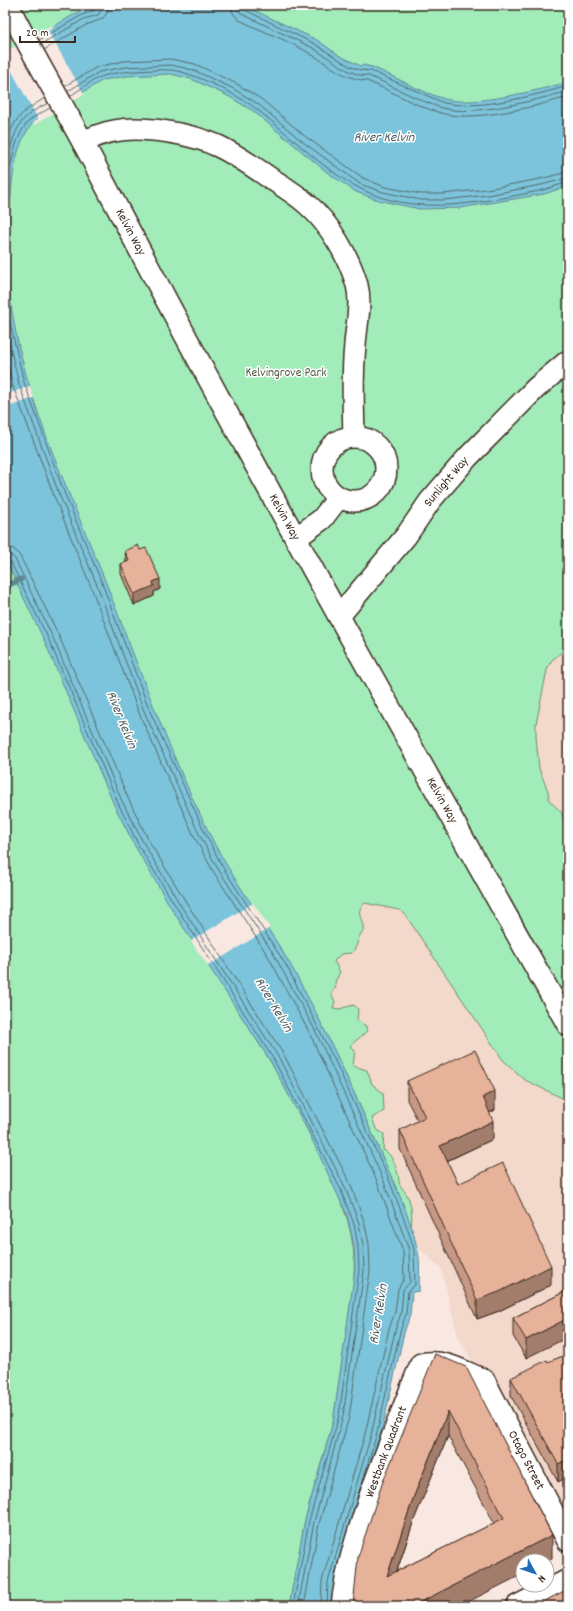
<svg xmlns="http://www.w3.org/2000/svg" width="573" height="1611" font-family="Dekko,sans-serif">
  <style>
    .built { fill: #f3d8cc }
    .green { fill: #a2ecba; stroke: #6e8b6c }
    .water { fill: #7bc4db; stroke: #61868f }
    .pier { fill: #f8e8e1 }
    .lines { fill: none; stroke-linecap: round; stroke-linejoin: round }
    .shore { stroke: #55686a; stroke-width: 1 }
    .stream { stroke: #61868f; stroke-width: 5.5 }
    .minor-casing { stroke: #3b2a1e; stroke-width: 24 }
    .minor { stroke: #fff; stroke-width: 21 }
    .wall { fill: #c79984; stroke: #3b2a1e; fill-rule: evenodd }
    .shaded-wall { fill: #a27d6c; stroke: #3b2a1e }
    .building { fill: #e7b29a; stroke: #3b2a1e; fill-rule: evenodd }
    .labels { text-anchor: middle; dominant-baseline: central; stroke-width: 3; stroke-linejoin: round; paint-order: stroke }
    .street-label { font-size: 13px; fill: #3b2a1e; stroke: #fff }
    .park-label { font-size: 13px; fill: #555a45; stroke: #fff }
    .water-label { font-size: 14px; font-style: italic; fill: #516060; stroke: #fff }
  </style>
  <rect width="100%" height="100%" fill="#f8e8e1"/>
  <filter id="ink" filterUnits="userSpaceOnUse"><feTurbulence type="fractalNoise" baseFrequency=".025" numOctaves="2"/><feDisplacementMap in="SourceGraphic" scale="8" xChannelSelector="R" yChannelSelector="G"/><feConvolveMatrix kernelMatrix="1 2 1 2 8 2 1 2 1" color-interpolation-filters="sRGB"/></filter>
  <g filter="url(#ink)">
    <g class="built">
      <path d="M568,538v324l-62,-184z"/>
      <path d="M354,900l37,8 13,5 99,147 22,20 43,21v440l-85,-161 -25,-43 -17,-69 -23,-20 -8,-29 -71,-160 -21,-140z"/>
    </g>
    <path class="green" d="M5,5h563v642l-17,14 -4,9 -11,54v12l3,33 9,22 1,9 13,13 2,10 4,4v274l-43,-21 -22,-20 -99,-147 -5,-3 -34,-7c-12,9 0,17 -2,28 -6,7 -5,15 -11,22l-11,1 -7,7 6,11 -5,10 1,5 -5,6 4,9 -2,6 6,1 15,-4 4,4 -1,11 9,6 1,5 -17,15 5,5 -2,15 14,4 5,14 11,9 1,18 -12,7 4,11 8,5 -1,16c9,2 16,24 16,31 0,5 6,10 8,14 4,6 6,24 4,31 -40,-97 -81,-194 -135,-284l-57,37c15,28 35,55 51,82 18,30 34,63 50,94 22,46 39,80 33,133l-20,134 -28,98 -16,86h-284z"/>
    <path class="water" d="M99,5h144l74,35 23,16 21,10 3,-1 8,2c24,10 48,25 73,32 28,8 94,-9 123,-17v104l-24,8 -84,14 -40,1 -39,-8 -25,-9 -28,-19 -75,-62 -25,-15 -37,-17 -20,-5 -44,2 -24,4 -70,43c-16,18 -20,48 -22,71 -3,32 -5,64 -2,95 11,103 59,199 97,294 32,83 62,166 101,246 23,48 56,89 83,135 33,59 61,121 88,183 14,32 31,65 39,100 4,14 2,29 2,44l-7,1 -2,23 -6,18 -24,105 -30,99 -14,69h-47l16,-86 28,-98 22,-152 -1,-24 -7,-31 -37,-80 -39,-73 -98,-151 -37,-63 -22,-43 -69,-163 -40,-83v-504l75,-44z"/>
    <g class="pier">
      <path d="M52,25l1,3 -5,3 36,63 4,-2 -54,33 -1,-2 5,-4 -33,-60v-7z"/>
      <path d="M30,386l4,12 -29,10v-13z"/>
      <path d="M253,903l17,25 -62,38 -17,-25z"/>
    </g>
    <g class="lines">
      <g class="shore">
        <path d="M231,5l2,8 6,7c23,11 48,20 70,33 23,13 31,24 58,28 25,10 48,25 74,32 32,10 95,-7 127,-16"/>
        <path d="M237,5l1,5 4,4 71,34 34,22 12,5 10,1c24,10 48,24 73,32 31,9 95,-8 126,-17"/>
        <path d="M243,5l2,5 70,34 34,22 11,4 11,1 73,32c37,7 88,-7 124,-17"/>
        <path d="M39,40l43,-25 13,-5 2,-5"/>
        <path d="M41,44l43,-25 14,-4 3,-5 1,-5"/>
        <path d="M44,50l42,-25 16,-6 5,-6 1,-8"/>
        <path d="M65,86l32,-19 27,-6 47,-2 24,5 40,19 26,16 45,38 57,41 22,9 36,7h22l44,-5 53,-10 28,-7"/>
        <path d="M68,91l31,-19 26,-5 46,-2 22,5 39,18 26,16 45,38 57,42 23,8 38,8h23l44,-5 53,-10 27,-7"/>
        <path d="M70,96c10,-6 20,-15 31,-19 9,-4 23,-5 33,-6 12,0 24,-2 36,-1 21,1 68,25 85,38 41,31 76,72 125,89 52,17 107,4 159,-6 10,-2 19,-7 29,-8"/>
        <path d="M5,147c9,-29 15,-34 40,-49"/>
        <path d="M5,169c4,-17 9,-41 21,-52 6,-6 15,-10 22,-14"/>
        <path d="M5,208c3,-24 6,-69 24,-87 6,-6 15,-9 21,-13"/>
        <path d="M5,290l5,33 14,59 40,110 38,91 47,126 55,122 18,35 64,99 49,96 53,116 19,50 7,22 1,36 -7,6 -2,23 -6,18 -24,105 -19,61"/>
        <path d="M5,325l14,59 40,110 38,91 47,126 55,123 19,35 55,84 42,77 68,149 26,71 1,32 -7,8 -2,23 -6,18 -24,104 -43,147 -1,24"/>
        <path d="M5,354l8,32 41,110 37,91 48,126 28,63 27,60 19,35 55,85 41,76 68,149 26,70 1,28 -6,10 -3,23 -6,17 -24,105 -43,147 -1,25"/>
        <path d="M5,547l9,2 6,7 39,80 69,162 21,43 37,61 98,153 66,128 14,38 5,23 1,27 -21,146 -30,107 -15,82"/>
        <path d="M5,553l6,2 4,4 38,79 69,163 22,43 37,62 98,152 65,127 15,38 4,22 1,26 -21,145 -29,106 -16,84"/>
        <path d="M5,558l5,3 39,79 69,163 21,43 38,62 97,152 66,128 14,36 4,22 1,24 -20,146 -30,105 -16,85"/>
      </g>
      <path class="stream" d="M5,587l16,-8"/>
      <g class="minor-casing">
        <g id="minor">
          <path id="s1" d="M8,5c27,56 61,109 89,164 151,289 311,572 471,856"/>
          <path d="M83,142c10,-5 20,-9 31,-11 29,-6 78,3 104,15 17,8 33,19 49,30 14,9 28,17 40,28 22,19 42,52 50,81 5,19 -1,42 -2,60 -3,30 -2,61 -1,91"/>
          <circle cx="354" cy="469" r="32"/>
          <path d="M296,538l26,-19 17,-22"/>
          <path id="s2" d="M339,616l67,-80 24,-35 38,-44 68,-69 32,-27"/>
          <path id="s3" d="M342,1606c4,-39 17,-76 29,-113 16,-43 32,-86 50,-129 23,-5 41,7 63,16l84,161"/>
          <path d="M517,1606l51,-26"/>
        </g>
      </g>
      <use href="#minor" class="minor"/>
    </g>
    <g class="wall">
      <path d="M140,550l20,39 -6,3v4l-20,9 -13,-31v-10l5,-2 -1,-11z"/>
      <path d="M568,737v22l-3,-4v-16z"/>
      <path d="M407,1081l88,29 -6,3 4,26 -46,22 11,23 93,101 -52,26 -22,8 -77,-170v-19l18,-9 -11,-21z"/>
      <path d="M568,1290l-42,68 -13,-22v-18z"/>
      <path d="M435,1354l117,205 -199,47zM448,1436l46,87 -97,48 17,-51z"/>
      <path d="M568,1354l-10,128 -47,-86v-18z"/>
    </g>
    <g class="shaded-wall">
      <path d="M160,579v10l-6,3v4l-20,9v-11l19,-12z"/>
      <path d="M495,1091v19l-12,6v-19z"/>
      <path d="M493,1121v18l-53,25v-18z"/>
      <path d="M551,1266v19l-52,26 -22,8v-19z"/>
      <path d="M568,1318v19l-42,21v-18z"/>
      <path d="M448,1411v25l-34,84 -27,80v-24l27,-80z"/>
      <path d="M568,1459v18l-10,5v-18z"/>
      <path d="M552,1535v24l-5,2h-24v13l-63,32h-47z"/>
    </g>
    <g class="building">
      <path d="M138,545l2,5 6,-2 14,31 -7,3 1,4 -20,8 -13,-30 8,-3 -4,-10z"/>
      <path d="M568,737v6l-3,-4z"/>
      <path d="M475,1050l20,41 -12,6 10,24 -53,25 18,38 45,-21 48,103 -52,26 -22,8 -77,-170 25,-13 -18,-36z"/>
      <path d="M568,1290v28l-42,22 -13,-22z"/>
      <path d="M435,1354l31,13 86,168 -139,71h-60l5,-49 24,-73zM448,1411l56,107 -117,58 27,-80z"/>
      <path d="M568,1354v105l-10,5 -47,-86 36,-18 1,2z"/>
      <path d="M568,1589v17h-33z"/>
    </g>
  </g>
  <g class="labels">
    <g class="street-label">
      <text stroke="none"><textPath href="#s1" startOffset="258">Kelvin Way</textPath></text>
      <text stroke="none"><textPath href="#s2" startOffset="172">Sunlight Way</textPath></text>
      <text stroke="none"><textPath href="#s1" startOffset="582">Kelvin Way</textPath></text>
      <text stroke="none"><textPath href="#s1" startOffset="906">Kelvin Way</textPath></text>
      <text stroke="none"><textPath href="#s3" startOffset="161">Westbank Quadrant</textPath></text>
      <text stroke="none"><textPath href="#s3" startOffset="412">Otago Street</textPath></text>
    </g>
    <g class="park-label">
      <text x="286" y="373">Kelvingrove Park</text>
    </g>
    <g class="water-label">
      <text x="384" y="138">River Kelvin</text>
      <text transform="translate(121 720) rotate(68)">River Kelvin</text>
      <text transform="translate(273 1005) rotate(59)">River Kelvin</text>
      <text transform="translate(379 1314) rotate(-81)">River Kelvin</text>
    </g>
  </g>
  <rect width="573" height="1611" fill="none" stroke="#fff" stroke-width="20"/>
  <rect x="10" y="10" width="553" height="1591" fill="none" stroke="#3b2a1e" stroke-width="1.5" filter="url(#ink)"/>
  <g transform="translate(535 1573) rotate(130)"><circle r="19" fill="#ffffff" stroke="#b1aaa5"/>
  <path d="M0-3L7 15L0 10L-7 15Z" fill="#1f6fb2"/>
  <text y="-6" font-size="11" font-weight="bold" text-anchor="middle" fill="#3b2a1e">N</text>
  </g>
  <path d="M20 36v6h55v-6" fill="none" stroke="#3b2a1e" stroke-width="2"/>
  <text x="26" y="36" font-size="12" fill="#3b2a1e" stroke="#ffffff" stroke-width="3" paint-order="stroke">20 m</text>
</svg>
